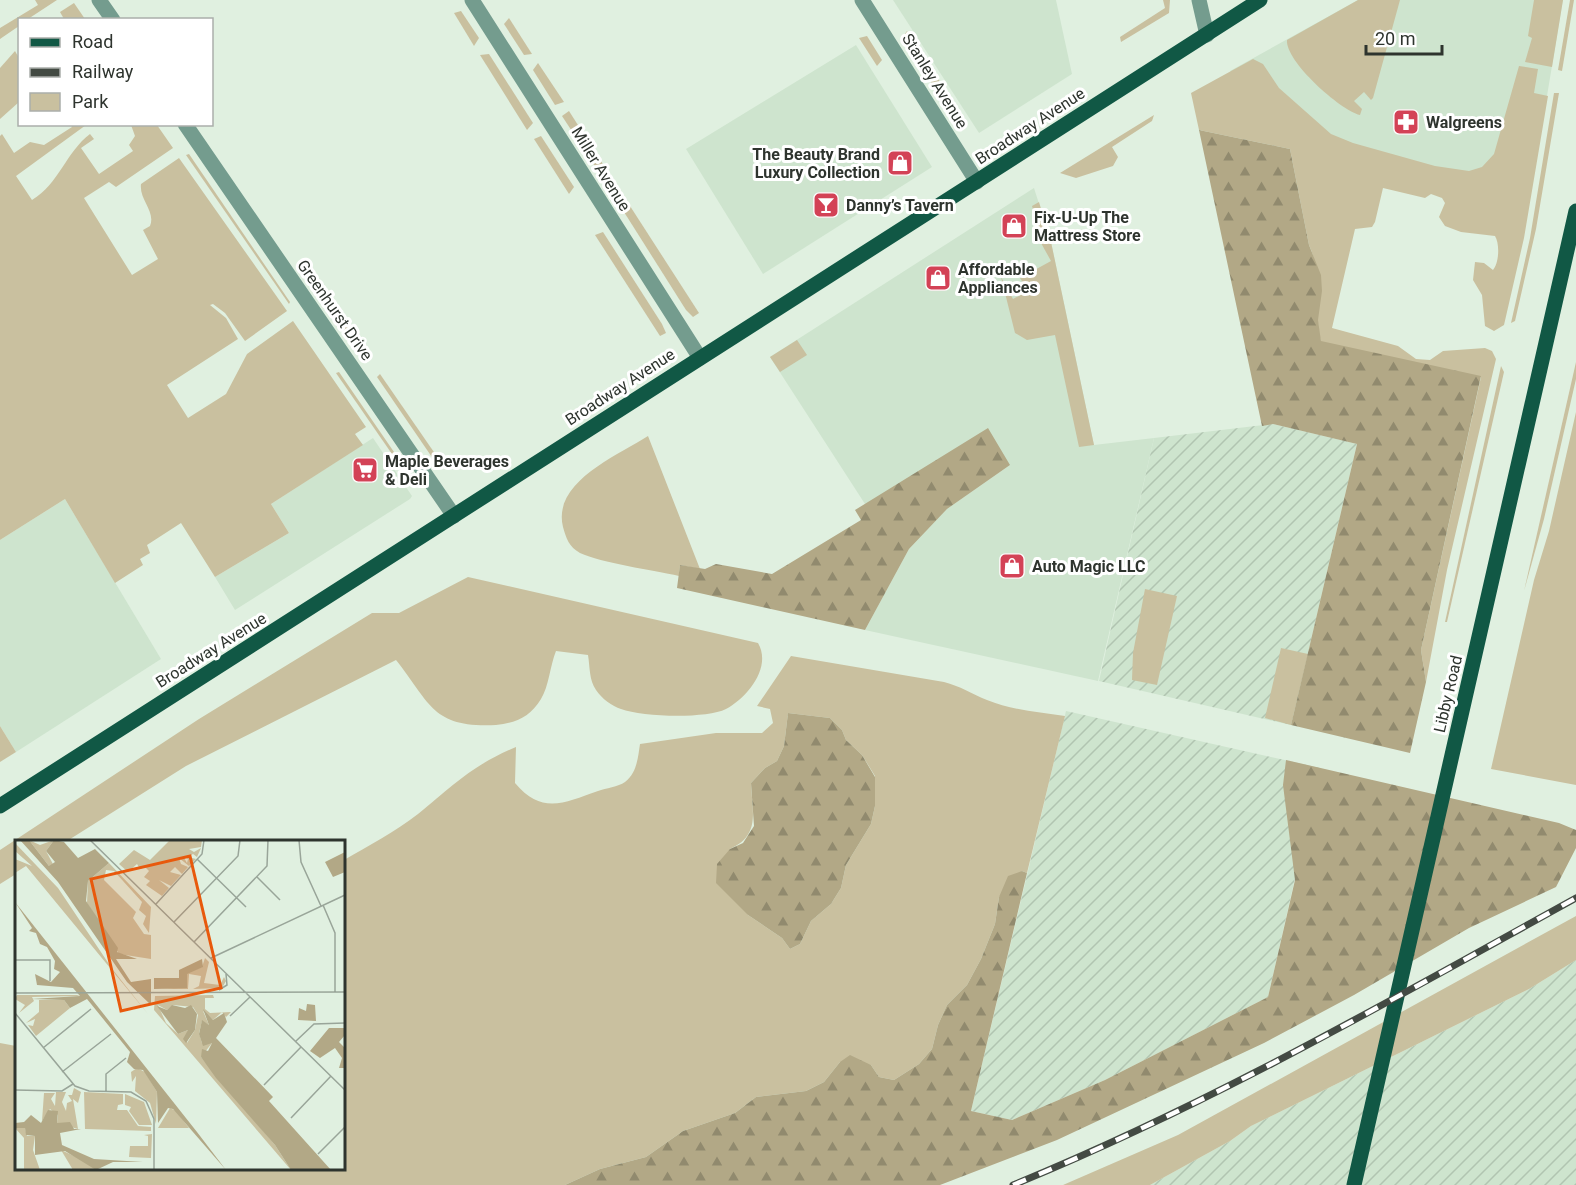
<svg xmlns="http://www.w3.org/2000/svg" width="1576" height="1185" font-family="Roboto,sans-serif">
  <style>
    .built { fill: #cee4ce }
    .industrial { fill: url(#industrial-furrows) }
    .green { fill: #c9c09f; fill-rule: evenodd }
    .forest { fill: url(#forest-firs) }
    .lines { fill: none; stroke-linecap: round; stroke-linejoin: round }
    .minor { stroke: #749c8e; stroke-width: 15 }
    .major { stroke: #115845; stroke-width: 15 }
    .rail-casing { stroke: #434a43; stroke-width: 7 }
    .rail { stroke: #fff; stroke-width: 4.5; stroke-dasharray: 14; stroke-linecap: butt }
    .labels { text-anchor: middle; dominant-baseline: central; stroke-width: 6; stroke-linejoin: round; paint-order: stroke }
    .street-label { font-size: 16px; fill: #2e342e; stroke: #fff }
    .poi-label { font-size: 16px; font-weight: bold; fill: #2e342e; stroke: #fff; text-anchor: start }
    .inset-road { fill: none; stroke: #99a599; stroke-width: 1.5 }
    .view { fill: #e8590c; fill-opacity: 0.15; stroke: #e8590c; stroke-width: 3 }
    .inset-edge { fill: none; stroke: #2e342e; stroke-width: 3 }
  </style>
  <defs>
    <pattern id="industrial-furrows" width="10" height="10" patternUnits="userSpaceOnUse" patternTransform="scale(1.5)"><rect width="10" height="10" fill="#cee4ce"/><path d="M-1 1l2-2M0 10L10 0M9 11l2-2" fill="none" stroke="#b1c4b1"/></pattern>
    <pattern id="forest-firs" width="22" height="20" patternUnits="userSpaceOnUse" patternTransform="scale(1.5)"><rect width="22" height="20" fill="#b2a886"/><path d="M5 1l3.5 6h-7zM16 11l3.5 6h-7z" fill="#918a6e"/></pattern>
  </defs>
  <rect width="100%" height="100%" fill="#e0f0e0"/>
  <g class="built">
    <path d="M893,0h163l16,74 -93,59z"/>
    <path d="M1358,0h205l-33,198 -240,-49 -60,-78z"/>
    <path d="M856,45l76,122 -169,107 -77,-125z"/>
    <path d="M1034,188l17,54 43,203 60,-7 -56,243 -233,-51 44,-81 38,-40 63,-44 -145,39 -95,-147z"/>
    <path d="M373,438l39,58 -2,3 -175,111 -20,-33 74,-44 -18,-29z"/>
    <path d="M65,499l96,160 -145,93 -16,-26v-186z"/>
  </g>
  <g class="industrial">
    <path d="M1273,424l84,20 -66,281 -192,-44 55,-243z"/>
    <path d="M1066,711l254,57 -52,229 -163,83 -93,40 -41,-9z"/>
    <path d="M1576,960v225h-426l80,-44 21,-15 278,-137z"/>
  </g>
  <g class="green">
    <path d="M35,0h22l-29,19 -8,1 -1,6 -19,13v-11l38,-23z"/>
    <path d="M1163,0h7l-1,13 -48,29 -1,-5 45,-29z"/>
    <path d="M1358,0h42l-27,98 -2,2 -7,-8 -10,9 8,8 -2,6c-20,-5 -75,-54 -73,-75z"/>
    <path d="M1534,0h29l-11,67 -27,-5 7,-24 -4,-2z"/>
    <path d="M1570,0h4l-12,71 -4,-1z"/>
    <path d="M74,3l11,16h-21l-4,-7z"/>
    <path d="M461,11l18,27 -5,8 -20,-33z"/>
    <path d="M509,18l23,36 -8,1 -20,-31z"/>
    <path d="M907,31l54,83 -7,4 -52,-80z"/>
    <path d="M867,36l15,24 -5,6 -18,-28z"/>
    <path d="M15,51l4,7v44l-19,17v-51z"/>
    <path d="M489,54l44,69 -6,7 -47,-75z"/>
    <path d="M1253,59l10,5 16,24 52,46 22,9 82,23 34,5 13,-4 12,-13 25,-88 19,3 -4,24 14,3 -24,142 -20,87 -10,6 -9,-5 -3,-31 -9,-15 2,-18 9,1 9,7c6,-7 7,-26 2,-34l-34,-4 -16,-6 -6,-9 6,-14 -3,-5 -11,-4 -6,4 -42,-10 -8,34 -3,5 -17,2 -23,99 66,18 18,13 14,1 13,-9 42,-3 7,3 4,8 -49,211 -21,112 -5,-32 60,-273 -160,-35c-8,-32 2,-67 -12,-97l-19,-96 -91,-19 -8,-37z"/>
    <path d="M538,63l26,39 -9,3 -22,-35z"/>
    <path d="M1554,93h5l-23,136 -21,92 -4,2 19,-85z"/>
    <path d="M569,111l37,58 -8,2 -36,-55z"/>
    <path d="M1154,115l-2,6 -40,26 6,10 -5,9 -37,12 -16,-5z"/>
    <path d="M71,125h15l-70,51 16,24c27,-16 34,-48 58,-66l4,5 -13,9 18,26 34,-23 -4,-6 6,-9 -4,-11h26l16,23 -57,39 -7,-5 -25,16 48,77 26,-16 -15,-29 7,-4c6,-15 -11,-26 -9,-42l38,-26 108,153 -42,30 -20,-28 -12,-9 -3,1 16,13 12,21 -71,46 21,33 38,-24 21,-40 46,-33 73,106 -11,7 8,11 -92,59 18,29 -74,44 -34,-54 -34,22 3,8 -10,6 3,6 -28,18 -50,-84 -65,41v-404l2,-2 12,19 16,-11 14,3 28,-18z"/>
    <path d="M541,136l33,51 -5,7 -35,-55z"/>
    <path d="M189,154l101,148 -1,2 -103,-149z"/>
    <path d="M1039,202l12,40 43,203 -15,2 -24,-112 -28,5 -12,-7 -14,-56 12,22 15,-8 -8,-13 31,-17 -15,-27 4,-3 -8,-25z"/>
    <path d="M630,206l69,107 -6,4 -7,-7 -62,-98z"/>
    <path d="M603,232l59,92 4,9 -6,3 -65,-101z"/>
    <path d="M306,268l49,70 -4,1 -47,-67z"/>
    <path d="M797,340l10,15 -27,17 -10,-15z"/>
    <path d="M1576,362v17l-32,140 -20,72z"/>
    <path d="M1501,366l3,6 -57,250h-2z"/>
    <path d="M339,372l66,96 -2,2 -67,-97z"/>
    <path d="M380,374l58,84 -2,5 -59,-86z"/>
    <path d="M1576,412v373l-85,-16 43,-189 15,-49z"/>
    <path d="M648,436l52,133 -20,-4 -1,11c-26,-6 -78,-13 -99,-23 -11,-6 -14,-15 -17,-26 -11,-45 54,-71 85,-91z"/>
    <path d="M468,577l290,66c14,24 -10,54 -32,66 -20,10 -84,8 -105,0 -9,-3 -19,-10 -25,-19 -7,-10 -6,-23 -8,-35l-32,-4c-6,15 -7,35 -15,48 -11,18 -25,24 -45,26 -64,3 -65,-21 -100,-65l-210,106 -119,75 -51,1v32l-16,10v-34l199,-131 173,-106h27z"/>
    <path d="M1145,589l32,7 -20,89 -25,-5 1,-27z"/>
    <path d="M1281,648l27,6 -17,71 -26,-7z"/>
    <path d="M791,656l153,26c16,4 28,12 43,18 24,10 51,12 78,16l-38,157 -5,-2 -23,26 -4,27 -14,35 -14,26 -20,20 -9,20 -6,24 -13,15 -25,16 -15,-3 -8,-12 -31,-3 -16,20 -18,9 -50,6 -21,16 -52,18 -37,26 -46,12 -35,16h-565v-142l16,3v122h328v-308c24,-14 51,-28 74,-46 37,-30 53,-48 98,-67l-1,36c27,32 49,20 83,8 8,-3 20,-4 27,-9 12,-9 13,-25 15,-38l76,-11h46l11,-10 -3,-14 -13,-3zM788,713l42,5 12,12 4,10 16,15 13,21v30l-4,18 -25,41 -5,23 -10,16 -20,17 -11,23 -10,5 -8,-11 -34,-23 -18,-66c31,-14 22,-37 21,-66l14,-15 12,-7 7,-15z"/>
    <path d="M0,726l16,26 -16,10z"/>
    <path d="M1576,916v44l-47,29 -278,137 -21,15 -80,44h-87l115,-50z"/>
  </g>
  <g class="forest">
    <path d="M1199,130l91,19 19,96 12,30 1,16 -4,29 3,21 160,35 -60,274 5,32 -16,71 -119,-28 66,-281 -84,-20 -11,2z"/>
    <path d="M988,428l22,37 -63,44 -38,40 -44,81 -188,-42 3,-23 25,4 11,-5 56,10 89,-54 -6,-10z"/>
    <path d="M788,713l42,5 12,12 4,10 16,15 13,22v29l-4,18 -25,41 -5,23 -10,16 -20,17 -11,23 -10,5 -8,-11 -34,-23 -32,-32 1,-19 13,-15 13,-6 11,-17 -3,-43 14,-15 12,-7 7,-15z"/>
    <path d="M1286,760l273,63 17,7v18l-20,39 -87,41 -115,67 -90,48 -207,97 -117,45h-375l35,-16 46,-12 37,-26 52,-18 21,-16 50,-6 18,-9 16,-20 10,-7 21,10 8,12 15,3 25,-16 13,-15 6,-24 9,-20 20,-20 14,-26 14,-35 4,-27 9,-21 14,-5 5,2 -56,238 41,9 93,-40 163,-83 27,-117 -12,-95z"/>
  </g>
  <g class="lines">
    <g class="minor">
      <path d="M99,0l14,20"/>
      <path d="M472,0l228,358"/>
      <path d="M862,0l115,182"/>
      <path d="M1199,0l8,35"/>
      <path d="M185,124l269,392"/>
    </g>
    <g class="major">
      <path d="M0,806l1260,-806"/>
      <path d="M1354,1185l222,-974"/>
    </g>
    <g class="rail-casing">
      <path id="rail" d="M1013,1185c196,-80 378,-185 563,-287"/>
    </g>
    <use href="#rail" class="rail"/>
  </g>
  <defs>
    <g id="pharmacy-square" transform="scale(1.35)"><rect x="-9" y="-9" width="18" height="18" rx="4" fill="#d34256" stroke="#fff"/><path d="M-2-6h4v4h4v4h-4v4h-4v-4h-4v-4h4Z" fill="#fff"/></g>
    <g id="shop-square" transform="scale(1.35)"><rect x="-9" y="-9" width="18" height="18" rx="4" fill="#d34256" stroke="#fff"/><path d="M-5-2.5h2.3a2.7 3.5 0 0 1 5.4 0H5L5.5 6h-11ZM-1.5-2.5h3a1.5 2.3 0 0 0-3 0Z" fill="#fff"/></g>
    <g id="bar-square" transform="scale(1.35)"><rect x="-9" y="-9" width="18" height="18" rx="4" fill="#d34256" stroke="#fff"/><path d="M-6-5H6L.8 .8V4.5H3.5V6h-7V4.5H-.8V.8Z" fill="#fff"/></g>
    <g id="supermarket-square" transform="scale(1.35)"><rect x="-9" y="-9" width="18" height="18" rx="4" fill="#d34256" stroke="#fff"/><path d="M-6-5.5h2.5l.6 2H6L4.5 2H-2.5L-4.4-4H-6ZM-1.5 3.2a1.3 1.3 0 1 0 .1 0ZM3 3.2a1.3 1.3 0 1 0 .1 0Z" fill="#fff"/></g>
  </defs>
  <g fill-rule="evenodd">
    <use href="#pharmacy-square" x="1406" y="122"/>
    <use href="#shop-square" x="900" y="163"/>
    <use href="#bar-square" x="826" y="205"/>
    <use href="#shop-square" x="1014" y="226"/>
    <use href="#shop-square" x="938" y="278"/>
    <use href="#supermarket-square" x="365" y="470"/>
    <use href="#shop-square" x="1012" y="566"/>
  </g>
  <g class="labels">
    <g class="street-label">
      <text transform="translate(935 81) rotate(58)">Stanley Avenue</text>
      <text transform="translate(1030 126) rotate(-33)">Broadway Avenue</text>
      <text transform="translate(601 169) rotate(58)">Miller Avenue</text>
      <text transform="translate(335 310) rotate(55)">Greenhurst Drive</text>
      <text transform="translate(620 387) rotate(-33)">Broadway Avenue</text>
      <text transform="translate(211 650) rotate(-32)">Broadway Avenue</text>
      <text transform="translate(1448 694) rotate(-77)">Libby Road</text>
    </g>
    <g class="poi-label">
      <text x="1426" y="122">Walgreens</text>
      <text x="880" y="154" text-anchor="end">The Beauty Brand<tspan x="880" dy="18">Luxury Collection</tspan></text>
      <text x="846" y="205">Danny’s Tavern</text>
      <text x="1034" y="217">Fix-U-Up The<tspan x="1034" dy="18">Mattress Store</tspan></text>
      <text x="958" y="269">Affordable<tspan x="958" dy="18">Appliances</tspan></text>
      <text x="385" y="461">Maple Beverages<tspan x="385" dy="18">&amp; Deli</tspan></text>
      <text x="1032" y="566">Auto Magic LLC</text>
    </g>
  </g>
  <g transform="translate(15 840)">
    <rect width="330" height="330" fill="#e0f0e0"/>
    <path d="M14,0l11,5 14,-5 -8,11 8,15h-5zM155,0h32l-1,7 -12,2 5,3 7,-4 -4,9 -4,-3 -5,3 8,2 -3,3 -10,-6 4,7 1,-4 4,4 -3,3 -10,-8 2,6 7,3 -6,7 -7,-7 -5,5 11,3 -10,11 -12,-6 10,8 -7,8 -16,-11 4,-4 -6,-4 5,-6 -4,-4 -5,2 -3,-5 -9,8 -9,-8 15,-14 16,10zM0,3l43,45 55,82 35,44 -122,-148 -11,7v-14l17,7 -17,-15zM94,23l42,44 -2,26 -6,-9 3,-8 -7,-6 3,-8 -28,-31 -8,-1 -2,10 32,32 -3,6 11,16 7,1v24l-32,-5 -32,-51 1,-22zM190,118l4,4 -5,21 16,2 4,-8 2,4 -4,7 -29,1 6,-3 2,-10 -12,-2 -1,15h-27l26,-2v-14l15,-6zM2,155h60l3,1 -48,1 2,4 -15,12 6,-8 -10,-6zM198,155l1,3h-9v11l5,4 21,-1 -5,5 -4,-5 -9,8 -10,-9 6,14 -7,-4 -3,12 3,10h10l-11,14 74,88 16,25 -137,-160 1,-14zM143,165l9,5 6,-5 20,2 5,8 -3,15 -8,13 1,-13 -10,4 -12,-11zM24,160h25l6,8 -34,28 -8,-11 5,1 2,-7 -9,4 13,-11zM122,228l8,4 12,20 -1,32 -6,-21 -15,-12 1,-15 -4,6 -1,-10zM59,248l7,4 -3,11 -5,-4 5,30 -21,-6 1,-8 -8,-6 -8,12 2,-28h11l-4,6 4,7 1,-14h10l-4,10 4,9 1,-8 5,-2 -4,-6h4zM69,252l39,2v10l-5,1 -1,5h10l11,16 13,1v4l-66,-2zM110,254l19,8 8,23h-13l-10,-14 2,-4 -6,-2zM155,268l6,3 13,17h-31zM0,288h10l2,8h8l-2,14 7,20h-16v-32zM137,294l-1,24 -22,-1 1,-11h18v-10l-4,-1zM46,310l35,16v4h-23z" fill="#c9c09f" fill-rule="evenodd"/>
    <path d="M5,0h9l20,26 6,-4 -9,-11 8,-11 10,2 14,16 17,-9 14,14 -21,18 -2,20 32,47 -1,4 20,7h-21l15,23 20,-3v26l-24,-23 -69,-100zM330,12v20l-12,5 -8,-15zM0,62l182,230 29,38 -53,-61 -5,-1 -10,15 -1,-31 -14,-22 -9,-1 -7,-7 3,-10 -43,-53 -17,9 -6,-8 -33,-1 49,-3 -7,-8 -36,-3 -2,-11 16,8 9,-10 -6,-3 1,-8 -8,-14 -7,-3 -4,-11 -7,-2 3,-3zM187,119l1,8 -16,7v14l-33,1v-11h25v-8zM292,164l8,1 1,16 -18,-1 1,-12 7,3zM157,165l13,3 6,-3 6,9 -2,16 -9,13 -3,-4 5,-9 -10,4 -21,-28 10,4zM188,169l10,11 11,-7 3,9 -11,16 57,59 -4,4 62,69h-40l-16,-25 -59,-67 -15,-21 1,-8 6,2 4,-8 -9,3 -4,-12 3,-14 7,5zM314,188h16v7l-6,7 6,6v20h-6l3,-10 -7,-10 -15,10 -10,-7zM33,270l10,1 -1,12 13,-1 4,7h7l-21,4 2,12 32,14 49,3h-30l-17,8 -31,-19 -30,4v-19l-9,-1 -1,-7h-10v-5l9,-1 7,-7 10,8z" fill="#b2a886"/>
    <path class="inset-road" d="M75,0l255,250M284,0l2,22 20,44M182,19l49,48M242,37l23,23M141,64l46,-50 2,-14M308,65l12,28v59M159,82l64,-66 2,-16M179,102l73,-76 1,-26M196,118l134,-63M0,120h35v21M204,150l8,-5 -1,-11M0,153l330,-1M0,173l60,73 14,5 42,1 15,9 8,18v51M215,176l20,-19M281,201l18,-17 31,-1M28,208l48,-39M47,232l49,-38M249,245l37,-38M0,250l47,1 11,-7M91,251v-17l20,-16M276,278l40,-42M303,314l27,-27"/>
    <path class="view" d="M175,16l31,132 -100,23 -30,-132z"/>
    <rect width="330" height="330" class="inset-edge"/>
  </g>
  <rect x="18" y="18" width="195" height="108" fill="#ffffff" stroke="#abaeab" stroke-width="1.5"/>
  <rect x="30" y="38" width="30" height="9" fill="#115845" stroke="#abaeab" stroke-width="1.5"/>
  <text x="72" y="48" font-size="18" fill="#2e342e">Road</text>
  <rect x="30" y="68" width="30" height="9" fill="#434a43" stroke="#abaeab" stroke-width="1.5"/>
  <text x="72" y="78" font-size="18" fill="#2e342e">Railway</text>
  <rect x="30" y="93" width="30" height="18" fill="#c9c09f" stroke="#abaeab" stroke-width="1.5"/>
  <text x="72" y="108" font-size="18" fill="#2e342e">Park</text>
  <path d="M1366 45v9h76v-9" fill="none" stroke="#2e342e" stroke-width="3"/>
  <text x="1375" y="45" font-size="18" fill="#2e342e" stroke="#ffffff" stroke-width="4.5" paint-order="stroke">20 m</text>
</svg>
